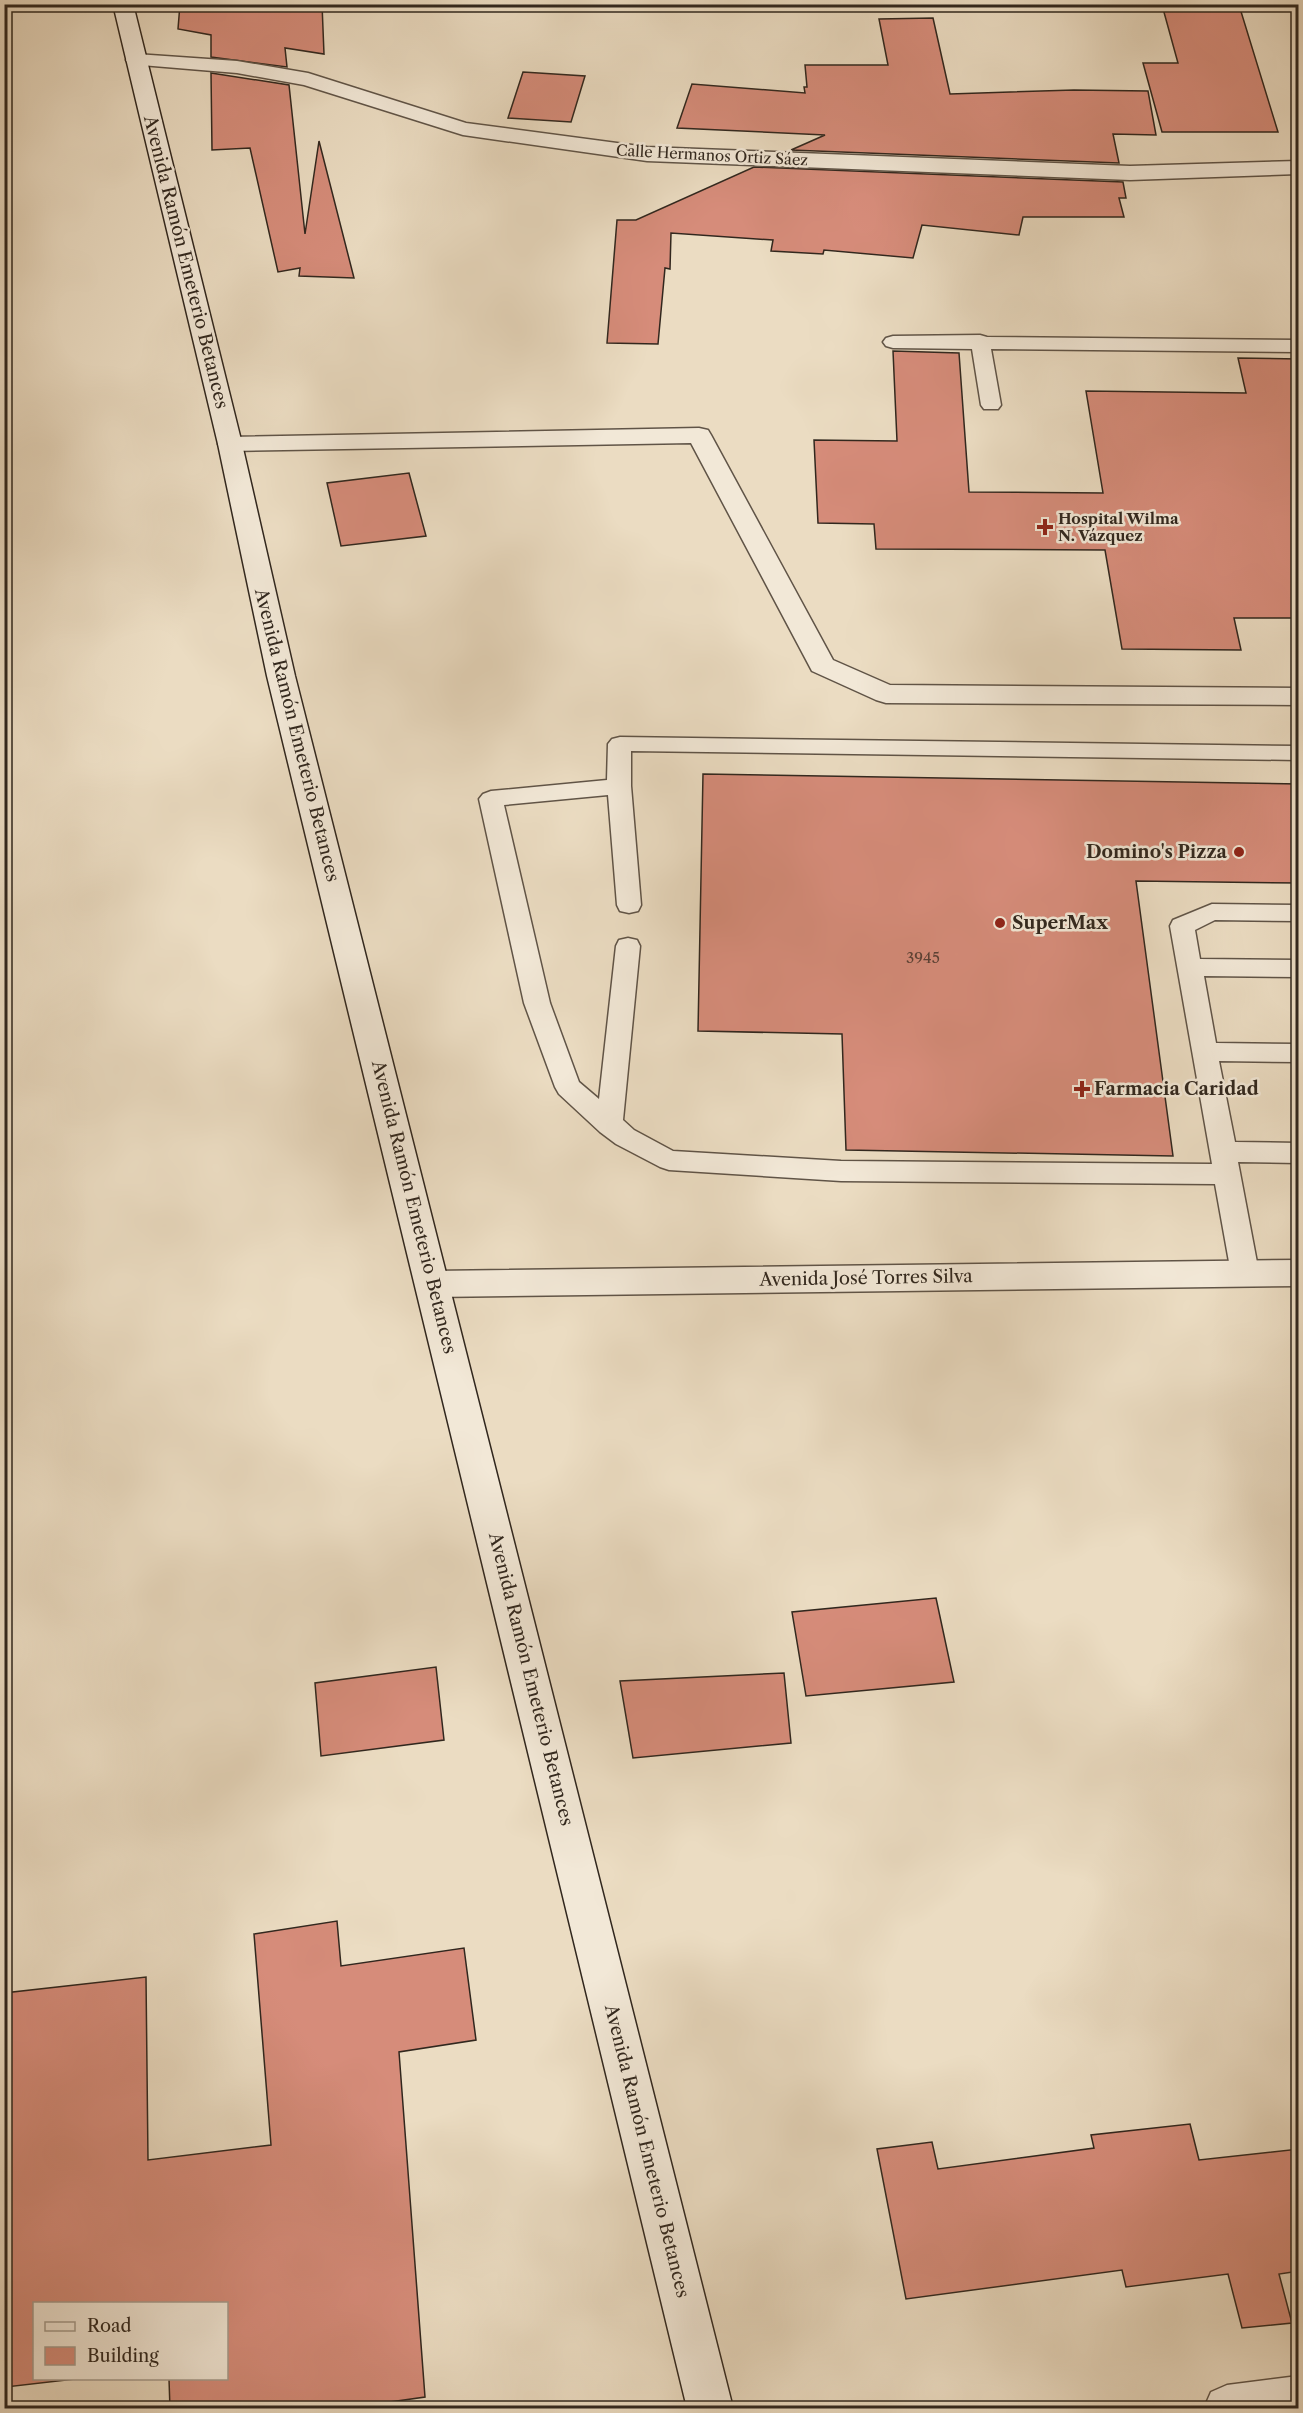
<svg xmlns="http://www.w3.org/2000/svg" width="1303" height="2413" font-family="'Libre Caslon Text',serif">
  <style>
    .building { fill: #d68c7a; stroke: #31271e; stroke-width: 1.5 }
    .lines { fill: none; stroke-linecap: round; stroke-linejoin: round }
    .lane-casing { stroke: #605447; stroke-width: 3 }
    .street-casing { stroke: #605447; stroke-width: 3 }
    .secondary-casing { stroke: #31271e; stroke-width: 3 }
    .lane { fill: #f2e8d7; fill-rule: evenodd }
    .street { fill: #f2e8d7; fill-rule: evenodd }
    .secondary { fill: #f2e8d7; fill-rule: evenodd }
    .poi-dot { fill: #8f2418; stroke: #f2e8d7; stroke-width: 2 }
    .labels { text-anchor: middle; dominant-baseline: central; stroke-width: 5; stroke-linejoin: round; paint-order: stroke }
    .far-street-label { font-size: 15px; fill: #31271e; stroke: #f2e8d7 }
    .far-poi-label { font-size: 15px; font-weight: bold; fill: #31271e; stroke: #f2e8d7; text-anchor: start }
    .number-label { font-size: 15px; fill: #5a4035 }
    .street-label { font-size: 18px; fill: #31271e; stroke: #f2e8d7 }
    .poi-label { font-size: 18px; font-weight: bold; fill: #31271e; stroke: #f2e8d7; text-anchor: start }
  </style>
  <rect width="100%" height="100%" fill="#ebdcc2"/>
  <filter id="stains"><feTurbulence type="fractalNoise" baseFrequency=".00333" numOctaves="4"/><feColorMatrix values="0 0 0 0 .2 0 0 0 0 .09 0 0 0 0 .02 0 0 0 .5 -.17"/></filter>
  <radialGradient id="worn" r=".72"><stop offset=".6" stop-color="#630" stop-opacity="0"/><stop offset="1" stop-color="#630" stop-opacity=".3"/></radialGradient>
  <g class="building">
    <path d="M180,4h142l2,50 -39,-6 2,19 -76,-10v-22l-33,-6z"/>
    <path d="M1162,5h77l39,127h-116l-19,-69h35z"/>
    <path d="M933,18l17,76 124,-4 74,1 8,44 -43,-1 6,29 -328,-13 34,-15 -148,-7 15,-44 113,9 -1,-6h3l-2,-22h83l-9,-46z"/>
    <path d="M523,72l62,4 -14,46 -63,-4z"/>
    <path d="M211,73l78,12 16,149 14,-93 35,137 -55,-2 1,-8 -22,4 -28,-124 -38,2z"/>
    <path d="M754,167l369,15 3,16h-7l5,19h-101l-4,18 -97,-10 -9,33 -89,-8 -1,4 -52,-3 2,-11 -102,-7 -1,36 -5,-1 -7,76 -51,-1 10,-123h19z"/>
    <path d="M893,351l66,2 10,139 134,1 -17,-102 160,2 -8,-35 61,1v259h-65l7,32 -119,-1 -17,-99 -229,-1 -2,-25 -56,-1 -4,-83 83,1z"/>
    <path d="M409,473l17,63 -85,10 -14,-63z"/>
    <path d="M703,774l596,10v99l-163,-2 37,275 -327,-6 -4,-116 -144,-3z"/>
    <path d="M936,1598l18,84 -148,14 -14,-84z"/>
    <path d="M436,1667l8,73 -123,16 -6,-73z"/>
    <path d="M784,1673l7,70 -158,15 -13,-77z"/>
    <path d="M337,1921l4,45 123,-18 12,92 -77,12 26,345 -85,12h-170l-1,-30h57v-75h-192v75h41l-69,8 4,-229h-6v-165l142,-16 2,183 123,-15 -17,-211z"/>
    <path d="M1190,2124l9,36 100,-11v122l-20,3 13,49 -50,5 -14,-54 -102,13 -4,-17 -216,29 -29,-150 55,-7 6,27 156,-21 -3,-13z"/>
  </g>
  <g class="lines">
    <g class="lane-casing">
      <g id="lane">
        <path d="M980,335l7,2 311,3v12l-307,-3 10,56 -3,4h-14l-3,-4 -9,-56 -79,-1 -7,-2 -3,-4 3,-4 7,-2z"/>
        <path d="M620,737l678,9v14l-667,-9v35l10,119 -3,6 -9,2 -9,-2 -3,-6 -9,-110 -104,10 46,198 29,79 20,17 17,-153 3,-6 9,-2 9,2 3,6 -17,174 11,10 39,21 168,10 371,3 -42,-238 3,-6 39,-16 86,1v16l-83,-1 -20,10 5,29 98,1v17l-94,-1 12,67 82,1v18l-79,-1 16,81 63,1v20l-60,-1 21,111 -4,7 -10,3 -10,-3 -4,-7 -16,-89 -374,-3 -172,-11 -9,-3 -44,-23 -16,-12 -41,-38 -4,-7 -31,-84 -45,-204 4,-5 8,-3 116,-11 1,-36 4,-5z"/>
      </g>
    </g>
    <g class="street-casing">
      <g id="street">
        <path d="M136,54l101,7 71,12 158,50 181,24 483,19 168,-5v13l-168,6 -483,-19 -184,-26 -159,-50 -67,-12 -108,-9 -3,-4 3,-4z"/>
        <path d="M699,428l9,2 3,5 122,225 57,25 408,3v17l-412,-2 -10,-3 -64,-29 -121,-228 -461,8 -9,-2 -3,-5 3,-5 9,-2z"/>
        <path d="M1298,1260v26l-865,11 -12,-4 -5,-9 5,-9 12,-4z"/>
        <path d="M1298,2376v32h-94l7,-16 16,-7z"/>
      </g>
    </g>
    <g class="secondary-casing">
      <path id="secondary" d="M113,4h20l109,440 53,232 438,1732h-46l-420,-1732 -49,-232z"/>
    </g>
    <use href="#lane" class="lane"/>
    <use href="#street" class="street"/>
    <use href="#secondary" class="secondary"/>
  </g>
  <g class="poi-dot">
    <path d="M1042 518h6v6h6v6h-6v6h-6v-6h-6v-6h6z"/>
    <circle cx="1239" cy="852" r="6"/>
    <circle cx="1000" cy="923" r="6"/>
    <path d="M1079 1080h6v6h6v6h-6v6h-6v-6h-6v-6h6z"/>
  </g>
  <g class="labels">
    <g class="far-street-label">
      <text transform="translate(712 155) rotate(3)">Calle Hermanos Ortiz Sáez</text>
    </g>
    <g class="far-poi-label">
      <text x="1058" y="518">Hospital Wilma<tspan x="1058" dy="17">N. Vázquez</tspan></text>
    </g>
    <g class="number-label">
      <text x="923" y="957">3945</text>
    </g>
    <g class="street-label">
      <text transform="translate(186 262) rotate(76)">Avenida Ramón Emeterio Betances</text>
      <text transform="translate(297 735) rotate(76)">Avenida Ramón Emeterio Betances</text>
      <text transform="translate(414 1207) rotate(76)">Avenida Ramón Emeterio Betances</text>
      <text transform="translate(866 1278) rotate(-1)">Avenida José Torres Silva</text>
      <text transform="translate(531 1679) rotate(76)">Avenida Ramón Emeterio Betances</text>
      <text transform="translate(647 2151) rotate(76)">Avenida Ramón Emeterio Betances</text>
    </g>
    <g class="poi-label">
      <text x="1227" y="852" text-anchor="end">Domino's Pizza</text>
      <text x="1012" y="923">SuperMax</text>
      <text x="1094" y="1089">Farmacia Caridad</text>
    </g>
  </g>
  <rect width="1303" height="2413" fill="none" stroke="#ebdcc2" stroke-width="24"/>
  <rect x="6" y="6" width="1291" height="2401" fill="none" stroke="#31271e" stroke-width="3"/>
  <rect x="12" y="12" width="1279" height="2389" fill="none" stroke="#31271e" stroke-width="1.5"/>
  <rect x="33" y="2302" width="195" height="78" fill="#f2e8d7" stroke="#a59b8d" stroke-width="1.5"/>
  <rect x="45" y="2322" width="30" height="9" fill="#f2e8d7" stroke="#a59b8d" stroke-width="1.5"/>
  <text x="87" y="2332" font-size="18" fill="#31271e">Road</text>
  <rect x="45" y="2347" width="30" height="18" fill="#d68c7a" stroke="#a59b8d" stroke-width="1.5"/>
  <text x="87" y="2362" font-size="18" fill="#31271e">Building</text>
  <rect width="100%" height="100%" filter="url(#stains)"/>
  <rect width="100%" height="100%" fill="url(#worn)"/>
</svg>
